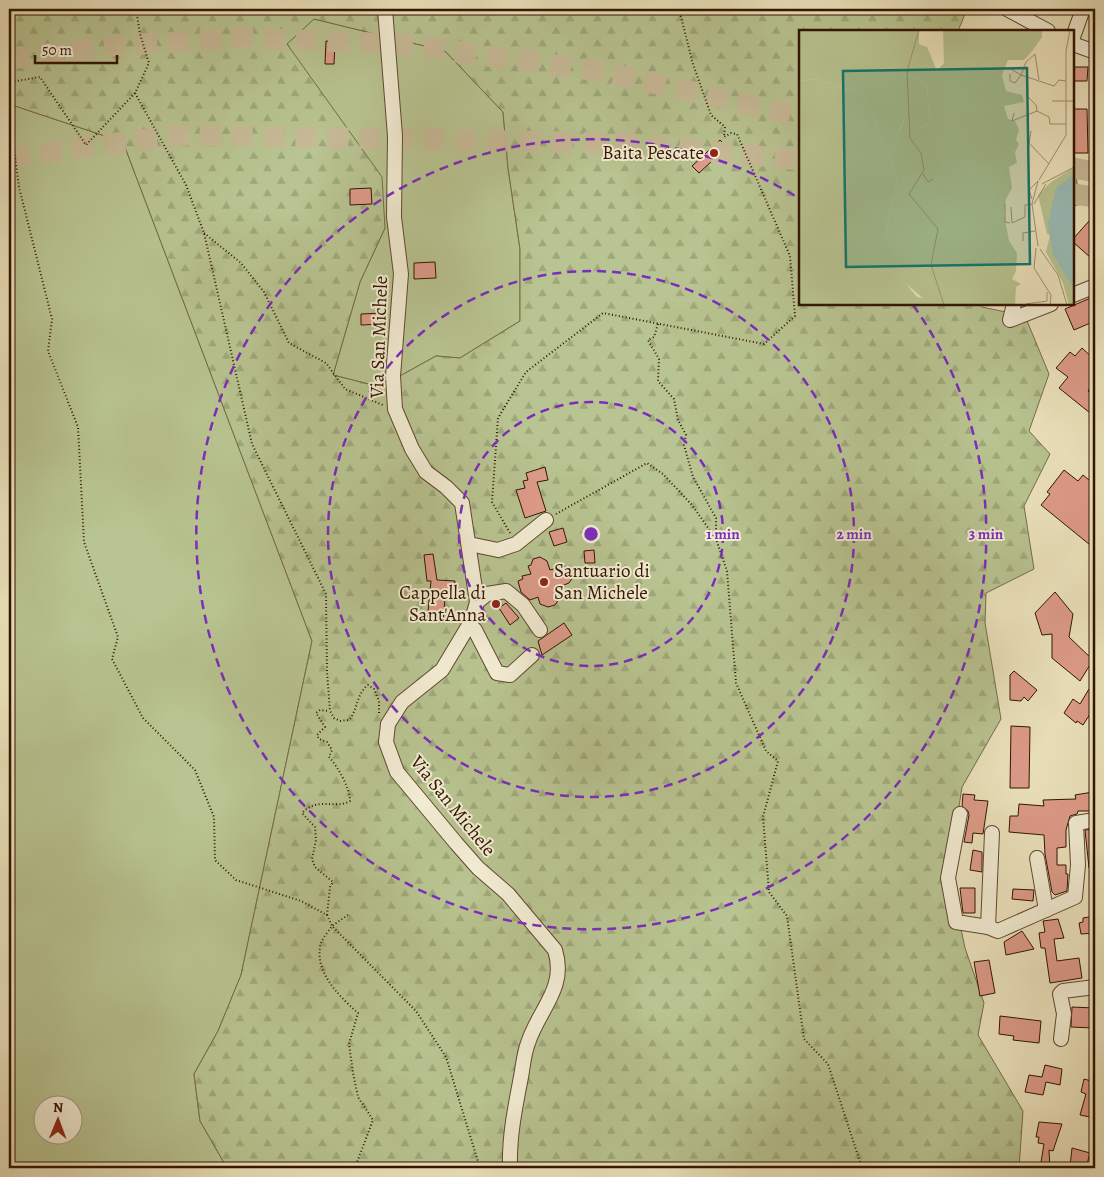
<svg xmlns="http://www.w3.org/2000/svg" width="1104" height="1177" font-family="Alegreya,serif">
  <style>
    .grass { fill: #b8c491; stroke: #756c48; fill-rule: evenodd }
    .forest { fill: url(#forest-firs); stroke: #756c48; fill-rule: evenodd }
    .building { fill: #de9c8a; stroke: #321400 }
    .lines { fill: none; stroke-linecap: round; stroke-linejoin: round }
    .highway-tunnel { stroke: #c7ba97; stroke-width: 21; stroke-dasharray: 21 11; stroke-linecap: butt }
    .minor-casing { stroke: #60482f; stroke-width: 16 }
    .path { stroke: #321400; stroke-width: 2; stroke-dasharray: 1 2.5; stroke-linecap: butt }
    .minor { stroke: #f3edd4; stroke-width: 14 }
    .ring { fill: none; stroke: #7b2cbf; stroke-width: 2.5; stroke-dasharray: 9 6 }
    .poi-dot { fill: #8f2418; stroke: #f3edd4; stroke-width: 2 }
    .labels { text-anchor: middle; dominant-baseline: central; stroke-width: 4; stroke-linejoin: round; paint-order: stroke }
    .poi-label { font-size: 19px; fill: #321400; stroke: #f3edd4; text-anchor: end }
    .street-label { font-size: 19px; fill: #321400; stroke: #f3edd4 }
    .inset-road { fill: none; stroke: #a29071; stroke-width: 1 }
    .view { fill: #0f766e; fill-opacity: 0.15; stroke: #0f766e; stroke-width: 2.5 }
    .inset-edge { fill: none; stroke: #321400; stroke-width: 2.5 }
    .centre { fill: #7b2cbf; stroke: #f3edd4; stroke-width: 2.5 }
    .ring-label { font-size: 15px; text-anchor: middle; font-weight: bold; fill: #7b2cbf; stroke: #f3edd4; stroke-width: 4; stroke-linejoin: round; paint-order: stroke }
  </style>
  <defs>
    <pattern id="forest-firs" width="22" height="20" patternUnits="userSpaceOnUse" patternTransform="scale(1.25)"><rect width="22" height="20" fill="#b8c491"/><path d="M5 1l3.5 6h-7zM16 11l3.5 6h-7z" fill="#9fa87b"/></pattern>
  </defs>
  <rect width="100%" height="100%" fill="#ece3bd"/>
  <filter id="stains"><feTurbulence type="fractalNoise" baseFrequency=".004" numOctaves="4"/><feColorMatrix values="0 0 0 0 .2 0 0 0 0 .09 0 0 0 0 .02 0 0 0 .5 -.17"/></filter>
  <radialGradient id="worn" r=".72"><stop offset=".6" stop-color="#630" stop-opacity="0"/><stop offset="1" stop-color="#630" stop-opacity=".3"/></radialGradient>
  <g class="grass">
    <path d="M314,19l131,32 58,61 5,56 12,81v72l-60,37 -24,-2 -56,31 -47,-12 27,-93 25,-54 -98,-185z"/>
    <path d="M9,104l114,38 189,499 -71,334 -23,56 -24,43 6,47 27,47h-218zM42,1104h30v30h-30z"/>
  </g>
  <g class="forest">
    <path d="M9,9h554l2,4 3,-4h399l-9,22h-158v273h182v3l43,9 24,58 -20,57 21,23 -26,52 10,63 -48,24 -1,30 16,96 -39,68 -13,85 16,76 19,55 -6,32 45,76 -4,57h-792l-27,-47 -6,-47 24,-43 23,-56 71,-334 -189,-499 -114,-38zM314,19l131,32 58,61 5,56 12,81v72l-60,37 -24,-2 -56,31 -47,-12 27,-93 25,-54 -3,-51 -95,-133z"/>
    <path d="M1073,161l8,43 -8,2z"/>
  </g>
  <g class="building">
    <path d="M326,41l9,1 -1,22h-9z"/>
    <path d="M1073,67h15l-1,14h-14z"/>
    <path d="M1073,109h14l1,44h-15z"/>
    <path d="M720,140l7,7 -28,26 -7,-7z"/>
    <path d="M371,188l1,16 -22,1v-16z"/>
    <path d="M1089,221l6,6v26l-4,5 -18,-16v-3z"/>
    <path d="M435,262l1,16 -22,1v-16z"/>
    <path d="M1095,296v25l-21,9 -9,-21z"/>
    <path d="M382,313l1,11 -22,1v-11z"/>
    <path d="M1082,348l13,12v22l-7,9 7,6v20l-36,-29 9,-11 -12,-9 14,-16 5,4z"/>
    <path d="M545,467l3,13 -11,2 9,29 -21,7 -9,-28 9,-2 -2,-7 5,-1 -2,-7z"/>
    <path d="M1064,470l14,11 5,-6 12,10v64l-54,-44 9,-11 -3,-2z"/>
    <path d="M563,528l4,14 -13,4 -5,-14z"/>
    <path d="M594,550l1,13h-10l-1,-12z"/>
    <path d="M433,554l4,26 18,1 -2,17h-8l-2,24 -16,-1 4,-40h-4l-3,-26z"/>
    <path d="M540,557l7,4 3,9 14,-4 6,4 3,7 -4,6 -13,5 3,11 -4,6 -7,2 -8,-3 -2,-7 -8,3 -9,-8 -3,-11 5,-2 -1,-3 9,-2 -3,-8 3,-1 2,-6z"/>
    <path d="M1055,592l18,22 -4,23 24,23 -13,21 -28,-23v-24l-10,1 -7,-22z"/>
    <path d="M506,603l13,15 -9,7 -11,-17z"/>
    <path d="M564,623l8,12 -30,20 -4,-14z"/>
    <path d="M1014,671l23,19 -9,11 -4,-4 -3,4 -11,-1v-25z"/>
    <path d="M1089,689l6,4v20l-3,-2 -9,14 -6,-4 -1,2 -12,-10 9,-14 7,5z"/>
    <path d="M1011,726l19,1 -1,61h-19z"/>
    <path d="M1093,792l2,19h-17l-1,3 -7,2 -4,14v17l-9,1v17h9v9h2l-1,17 -12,4 -3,-3 -7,-38 -1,-19 -35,-3 1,-16h8l1,-12 25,2 -1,-6 33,-1 -1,-4z"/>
    <path d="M963,794l12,1 -1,5 14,1 -5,33 -10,-1 -1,10 -8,-1 5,-27 -1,-4 -6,-5z"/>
    <path d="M1095,829v38l-6,1 -4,-38z"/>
    <path d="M973,850l9,2v20l-12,-2z"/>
    <path d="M960,888h15v25h-12z"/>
    <path d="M1013,889l21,1 -1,11 -21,-2z"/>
    <path d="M1095,916v17l-14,1 -2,-11 4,-1v-4z"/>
    <path d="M1058,919l6,19 -10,1 3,22 22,-3 3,20 -32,5 -5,-35h-4l-2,-15 6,-1 -2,-11z"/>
    <path d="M1022,931l12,18 -28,6 -2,-13z"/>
    <path d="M989,960l6,33 -15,3 -6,-34z"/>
    <path d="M1072,1007l22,1 -1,20 -22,-1z"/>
    <path d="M1000,1016l41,5 -2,22 -26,-3 1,-4 -15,-2z"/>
    <path d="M1045,1065l17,4 -2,16 -14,-3 -3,13 -18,-3 4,-17 13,2z"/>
    <path d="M1084,1079l11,3v36l-15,-3 6,-21 -5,-2z"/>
    <path d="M1039,1122l23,2 -9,27 -4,-1 1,18h-10l4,-24 -6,-1 1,-6h-3z"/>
    <path d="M1072,1148l18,5 -4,15 -16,-1z"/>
  </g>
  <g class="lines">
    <g class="highway-tunnel">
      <path d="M9,59l98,-13 135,-8 158,6 199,27 201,45"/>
      <path d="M9,157l170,-22 444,8 177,17"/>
      <path d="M1073,168l22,4"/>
      <path d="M1073,194l22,3"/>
    </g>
    <g class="minor-casing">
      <g id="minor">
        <path d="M385,9l10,127 -1,81 7,57 -8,102 2,33 17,40 14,23 20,15 16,16 15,99 -5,18 -30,50 -40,32 -14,22 -2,18 11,30 59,71 22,25 30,26 47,56c12,38 -16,59 -27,93 -4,10 -5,23 -7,34 -6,31 -12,60 -11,91"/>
        <path d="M1007,9l41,22"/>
        <path d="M1073,37l10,-28"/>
        <path d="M1073,44l22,8"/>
        <path d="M1073,295l22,-9"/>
        <path d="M1014,304l-4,16 41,-16"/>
        <path d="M469,544l29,6 18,-6 30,-24"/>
        <path d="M477,602l10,-8 19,-3 17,14 17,25"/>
        <path d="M469,624l6,6 22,43 13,2 22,-20"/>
        <path d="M960,814l-12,64 8,44 32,5"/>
        <path d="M992,833l-4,94 10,4 77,-34 3,-32 -2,-42 19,-3"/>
        <path d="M1037,858l9,52"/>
        <path d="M1061,1039l3,-25 -4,-20 3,-3 32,-4"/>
      </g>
    </g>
    <g class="path">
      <path d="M679,9l14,55 18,51 14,12 -1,10"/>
      <path d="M9,78l3,56 7,53 33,132 -4,32 30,76 6,115 34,95 -6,22 31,59 52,52 19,47 1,43 21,20 65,21 26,14 5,11c-3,5 -9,11 -11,17 -8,28 18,53 37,70l-9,31 4,29 5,24 15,23 -17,45 1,3"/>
      <path d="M11,82l29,-5 46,68 49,-52 14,-30 -9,-29 -4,-25"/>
      <path d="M135,93l51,92 18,48 48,211 74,150 1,78 3,39 4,7 6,3 9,-1c9,-10 7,-26 19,-35l6,4 5,12v14"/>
      <path d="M204,233l37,30 23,29 25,51 37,20 19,26 38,16"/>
      <path d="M658,324l-4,13 -6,3 11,19 -1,22 16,18 4,21 8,15 -2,10 9,32 23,41v20"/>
      <path d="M556,514l91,-51 16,11 29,31 24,34 11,32 9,112 30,68 12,10 -15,56 6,75 18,24 17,123 24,25 34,104"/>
      <path d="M510,533l-18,-31 6,-84 28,-46 77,-59 161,31 31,-28 -5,-60 -53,-122 -6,-1 -7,4"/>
      <path d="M327,915l3,-28 3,-5 -18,-15 -3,-8 4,-19 -1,-13 -13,-14c17,-17 32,-3 48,-12 0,-13 -12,-34 -21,-44l3,-7 -5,-8 -8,-3 -2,-4 8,-8 -9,-14 4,-3 9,1"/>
      <path d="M348,915l-16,11 84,85 30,46 34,111"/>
    </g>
    <use href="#minor" class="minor"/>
  </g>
  <g class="ring">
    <circle cx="591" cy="534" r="132"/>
    <circle cx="591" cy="534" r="263"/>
    <path d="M913 305A395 395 0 1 1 797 197"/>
  </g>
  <g class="poi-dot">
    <circle cx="714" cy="153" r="5"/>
    <circle cx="544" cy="582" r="5"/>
    <circle cx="496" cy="604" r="5"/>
  </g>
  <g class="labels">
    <g class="poi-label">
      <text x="704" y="153">Baita Pescate</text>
      <text x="554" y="571" text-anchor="start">Santuario di<tspan x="554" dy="22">San Michele</tspan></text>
      <text x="486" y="593">Cappella di<tspan x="486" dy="22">Sant'Anna</tspan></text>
    </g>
    <g class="street-label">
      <text transform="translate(379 337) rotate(-88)">Via San Michele</text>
      <text transform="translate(453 806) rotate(51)">Via San Michele</text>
    </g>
  </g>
  <g transform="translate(799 30)">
    <rect width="275" height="275" fill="#ece3bd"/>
    <path d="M96,43l22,5 10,10 3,35 -23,11 -8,-1 9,-25 -17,-31zM17,49l48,15 33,83 -11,56 -8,17 39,47 9,2 5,6h-132v-224z" fill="#b8c491"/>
    <path d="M0,0h120v14l8,3 10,24 7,-8 -1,-33h99v7l-9,13 -9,10h-16l-6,15 4,16 16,4 2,7 -20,4 4,13 7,2 4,9 -3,10 3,4 -4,8 2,11 -8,4 3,21 -6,11 -2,15 5,27 8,12 -1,18 -4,8 9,5 -5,3 -1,18h-84l-46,-39 -7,-16 8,-17 11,-56 -33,-83 -48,-15 -17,2zM96,43l22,5 10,10 3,35 -23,11 -8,-2 9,-24 -1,-9 -16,-22z" fill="#b8c491" fill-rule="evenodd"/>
    <path d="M0,131l13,39 5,3 25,80 9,2 5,20h-57zM275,137v138h-5l-6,-22 -17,-31 4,-17 -3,-1 -9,-39 13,-13z" fill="#b8c491"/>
    <path d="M275,144v115l-21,-34 -5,-32 8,-35z" fill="#99bdb6"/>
    <path class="inset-road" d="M120,0l-12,41 3,67 11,15 3,17 -15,24 29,35 -7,36 13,40M211,44v7l5,2 6,-8 -10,-6M228,47v19l9,9 1,6M240,50l-4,-26 -9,8 -5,13 33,11 5,-6 7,1M253,71h22M215,83l-2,8 25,-10 12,6 1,7h16M232,101l-2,12 20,21M124,144l5,8 5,-3M240,150l27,-45v-84l4,-21M243,154l32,-17M233,169l-3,-9 9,-9M206,174v18l5,1M235,174l12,-20M212,177l1,16 13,-6v-12l7,-1M224,211v-8l12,-2M239,216l-6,-42 6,-23M237,218l-2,20 17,27 -1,10M241,219l18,26 9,30M227,274l21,-3v-9"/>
    <path class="view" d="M228,38l3,196 -184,3 -3,-196z"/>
    <rect width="275" height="275" class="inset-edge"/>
  </g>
  <circle cx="591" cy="534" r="8" class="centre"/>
  <g class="ring-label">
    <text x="723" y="539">1 min</text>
    <text x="854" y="539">2 min</text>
    <text x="986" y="539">3 min</text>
  </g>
  <rect width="1104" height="1177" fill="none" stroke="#ece3bd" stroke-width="30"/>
  <rect x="10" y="10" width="1084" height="1157" fill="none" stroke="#321400" stroke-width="2.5"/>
  <rect x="15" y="15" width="1074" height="1147" fill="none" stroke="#321400"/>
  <g transform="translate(58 1120) rotate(1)"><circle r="24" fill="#f3edd4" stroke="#a6967f"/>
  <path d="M0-4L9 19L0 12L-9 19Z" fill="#8f2418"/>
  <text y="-8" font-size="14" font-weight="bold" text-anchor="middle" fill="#321400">N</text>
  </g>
  <path d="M35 55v8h82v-8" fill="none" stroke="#321400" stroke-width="2.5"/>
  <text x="42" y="55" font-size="15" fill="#321400" stroke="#f3edd4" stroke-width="4" paint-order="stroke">50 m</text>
  <rect width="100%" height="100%" filter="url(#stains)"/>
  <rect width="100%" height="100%" fill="url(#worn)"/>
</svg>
